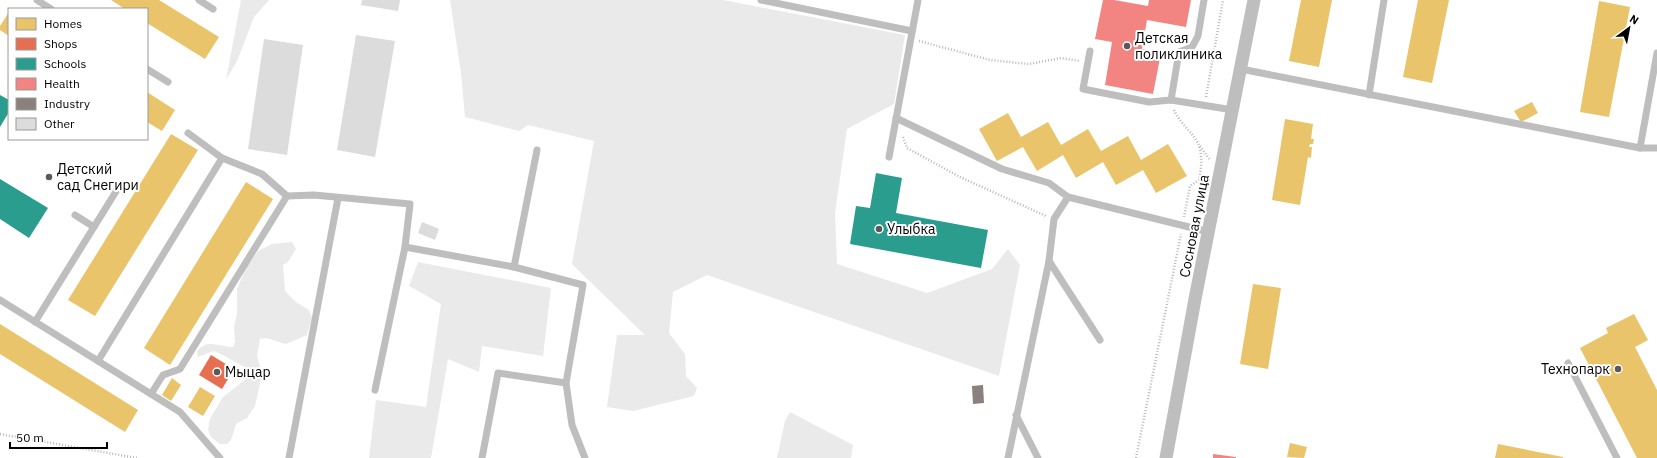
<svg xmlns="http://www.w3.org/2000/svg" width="1657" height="458" font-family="'IBM Plex Sans',sans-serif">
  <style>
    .green { fill: #eaeaea }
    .homes { fill: #e9c46a }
    .shops { fill: #e76f51 }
    .schools { fill: #2a9d8f }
    .health { fill: #f28482 }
    .industry { fill: #8a817c }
    .building { fill: #dcdcdc }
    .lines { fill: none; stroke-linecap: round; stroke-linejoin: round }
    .path { stroke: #b8b8b8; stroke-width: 2.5; stroke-dasharray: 1 2; stroke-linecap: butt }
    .lane { stroke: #bebebe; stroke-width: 7 }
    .street { stroke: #bebebe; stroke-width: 13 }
    .poi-dot { fill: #595959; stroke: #fff; stroke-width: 1.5 }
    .labels { text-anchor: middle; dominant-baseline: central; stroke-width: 4; stroke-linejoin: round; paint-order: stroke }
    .poi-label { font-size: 14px; fill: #000; stroke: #fff; text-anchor: start }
    .street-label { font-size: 14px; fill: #000; stroke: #fff }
  </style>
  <rect width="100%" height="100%" fill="#fff"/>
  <g class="green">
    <path d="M241,0h28l-15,17 -17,44 -11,19z"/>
    <path d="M450,0h273l182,35 -11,69 -47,25 -12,84 2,51 90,29 65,-24 16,-20 12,16 -21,111 -292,-101 -34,17 -4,41 16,21 1,22 11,12 -3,8 -61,15 -26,-4 10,-72h28l-73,-71 22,-123 -66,-16 -9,6 -54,-14 -4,-44z"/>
    <path d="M292,242l4,7 -8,13 -5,3 2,26 11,11 13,8 3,8 -5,17 -21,9 -20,-6 -6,1 -3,16 5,19 -7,32 -8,12 -11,6 -5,16 -4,4h-7l-9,-7 -3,-7 2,-11 13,-22 23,-18 2,-10 -25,-14 -9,-4 -16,6 -1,-6c11,-13 22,-4 36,-4l2,-5 -1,-15 3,-13v-25l9,-21 12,-17 14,-7z"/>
    <path d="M418,262l133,26 -8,68 -61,-10 -3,26 -31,-13 -17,99h-62l7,-58 50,7 15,-103 -32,-18z"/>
    <path d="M790,412l63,33 -2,13h-74l8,-37z"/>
  </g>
  <g class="homes">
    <path d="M111,0h48l60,37 -14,22 -58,-36v-14h-22z"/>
    <path d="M1301,0h31l-13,67 -30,-6z"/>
    <path d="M1418,0h31l-17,83 -29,-6z"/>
    <path d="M1599,1l31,6 -21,110 -29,-5z"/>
    <path d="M9,12v24l-9,-6v-4z"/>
    <path d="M147,92l28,18 -13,21 -15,-9z"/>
    <path d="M1532,102l6,11 -17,9 -7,-11z"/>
    <path d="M1008,113l13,24 27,-15 13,23 27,-16 13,22 27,-15 13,24 27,-16 19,32 -31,17 -13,-23 -27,15 -13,-23 -27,16 -13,-23 -26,16 -14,-24 -26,14 -18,-32z"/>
    <path d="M1285,119l28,5 -2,15h3l-1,5h-3l-1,3h3l-1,11 -3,-1 -8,48 -28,-5z"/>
    <path d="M171,134l27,16 -103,166 -27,-16z"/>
    <path d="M246,182l27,17 -103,166 -26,-17z"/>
    <path d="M1253,284l28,4 -13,81 -28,-5z"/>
    <path d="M1634,314l14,26 -13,7 22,43v68h-20l-57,-110 28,-15 -2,-5z"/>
    <path d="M0,324l138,86 -13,22 -125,-78z"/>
    <path d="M172,378l9,7 -10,16 -9,-6z"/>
    <path d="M200,387l15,9 -12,20 -15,-9z"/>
    <path d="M1290,443l17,4 -3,11 -17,-1z"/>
    <path d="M1498,444l65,13v1h-68z"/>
  </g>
  <path class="shops" d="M211,355l23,14 -12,20 -23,-14z"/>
  <g class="schools">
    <path d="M0,95l9,5v12l-9,15z"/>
    <path d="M876,173l26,5 -6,35 92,17 -7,38 -131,-24 6,-38 14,2z"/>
    <path d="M0,179l48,29 -19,30 -29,-19z"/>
  </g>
  <g class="health">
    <path d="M1103,0h11l34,6 1,-6h42l-5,27 -39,-7 -5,29 19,4 -8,41 -48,-9 7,-43 -17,-3z"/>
    <path d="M1213,454l23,3v1h-23z"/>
  </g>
  <path class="industry" d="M983,385l1,18 -11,1 -1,-18z"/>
  <g class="building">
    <path d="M362,0h38l-2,11 -37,-6z"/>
    <path d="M356,35l39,6 -20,116 -38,-7z"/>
    <path d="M264,39l39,6 -16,110 -39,-6z"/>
    <path d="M422,222l17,7 -4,11 -17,-7z"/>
  </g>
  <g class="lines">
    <g class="path">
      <path d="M919,41l71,19 39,4 32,-6 19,3"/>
      <path d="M1206,97l17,-97"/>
      <path d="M1174,110c6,14 21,24 25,36 4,12 2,23 0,34l-9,6 -6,31"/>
      <path d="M903,137l4,11 53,29 86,39"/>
      <path d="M1200,146l10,14"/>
      <path d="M0,434l137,24"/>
      <path d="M1136,458l45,-224"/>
    </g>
    <g class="lane">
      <path d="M37,0l14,9"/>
      <path d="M199,0l14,9"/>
      <path d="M761,0l151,31"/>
      <path d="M1090,51l-7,38 66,13 22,-2 62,10"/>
      <path d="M147,69l21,13"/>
      <path d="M1241,69l399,79h17"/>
      <path d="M1369,95l15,-95"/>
      <path d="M1171,100l8,-48 13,-5 6,-11 6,-36"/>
      <path d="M896,118l106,51 47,14 19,14 141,35"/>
      <path d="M1640,148l17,-95"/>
      <path d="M889,157l29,-157"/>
      <path d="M287,196l27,-1 96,9 -5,43 109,20 69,18 -17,98 -68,-10 -16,85"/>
      <path d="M1068,197l-14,22 -5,42 51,79"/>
      <path d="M75,215l19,12"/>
      <path d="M514,267l23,-117"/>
      <path d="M0,300l151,94 12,-19 17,-6 107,-173 -25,-22 -40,-16 -34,-25"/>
      <path d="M35,322l85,-137"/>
      <path d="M98,361l124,-203"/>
      <path d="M1568,363l49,95"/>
      <path d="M566,383l6,42 13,33"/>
      <path d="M375,390l30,-143"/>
      <path d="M151,394l29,18 40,46"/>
      <path d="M1016,415l22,43"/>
      <path d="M289,458l49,-260"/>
      <path d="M1008,458l41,-197"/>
    </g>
    <path class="street" d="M1166,458l29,-159 59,-299"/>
  </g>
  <g class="poi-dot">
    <circle cx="1127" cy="46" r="4"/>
    <circle cx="49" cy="177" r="4"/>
    <circle cx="879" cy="229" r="4"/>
    <circle cx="1618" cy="369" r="4"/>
    <circle cx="217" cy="372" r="4"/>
  </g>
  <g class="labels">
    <g class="poi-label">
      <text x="1135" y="38">Детская<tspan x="1135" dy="16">поликлиника</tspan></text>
      <text x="57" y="169">Детский<tspan x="57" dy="16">сад Снегири</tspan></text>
      <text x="887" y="229">Улыбка</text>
      <text x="1610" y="369" text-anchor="end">Технопарк</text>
      <text x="225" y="372">Мыцар</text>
    </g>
    <g class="street-label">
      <text transform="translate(1194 226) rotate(-79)">Сосновая улица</text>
    </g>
  </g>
  <rect x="8" y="8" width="140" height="132" fill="#ffffff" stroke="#999999"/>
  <rect x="16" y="18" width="20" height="12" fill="#e9c46a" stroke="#999999"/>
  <text x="44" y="28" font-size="12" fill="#000000">Homes</text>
  <rect x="16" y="38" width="20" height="12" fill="#e76f51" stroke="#999999"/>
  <text x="44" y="48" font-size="12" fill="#000000">Shops</text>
  <rect x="16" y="58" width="20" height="12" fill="#2a9d8f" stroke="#999999"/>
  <text x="44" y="68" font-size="12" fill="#000000">Schools</text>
  <rect x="16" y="78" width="20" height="12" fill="#f28482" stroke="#999999"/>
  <text x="44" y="88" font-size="12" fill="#000000">Health</text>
  <rect x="16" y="98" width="20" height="12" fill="#8a817c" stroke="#999999"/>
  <text x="44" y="108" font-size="12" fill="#000000">Industry</text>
  <rect x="16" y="118" width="20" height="12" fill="#dcdcdc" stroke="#999999"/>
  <text x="44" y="128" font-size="12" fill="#000000">Other</text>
  <g transform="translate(1629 28) rotate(32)" stroke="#ffffff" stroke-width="3" paint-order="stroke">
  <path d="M0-3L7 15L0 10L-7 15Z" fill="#000000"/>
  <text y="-6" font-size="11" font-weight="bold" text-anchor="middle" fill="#000000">N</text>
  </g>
  <path d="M10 442v6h97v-6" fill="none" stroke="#000000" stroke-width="2"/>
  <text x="16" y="442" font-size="12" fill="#000000" stroke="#ffffff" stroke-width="3" paint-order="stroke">50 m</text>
</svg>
